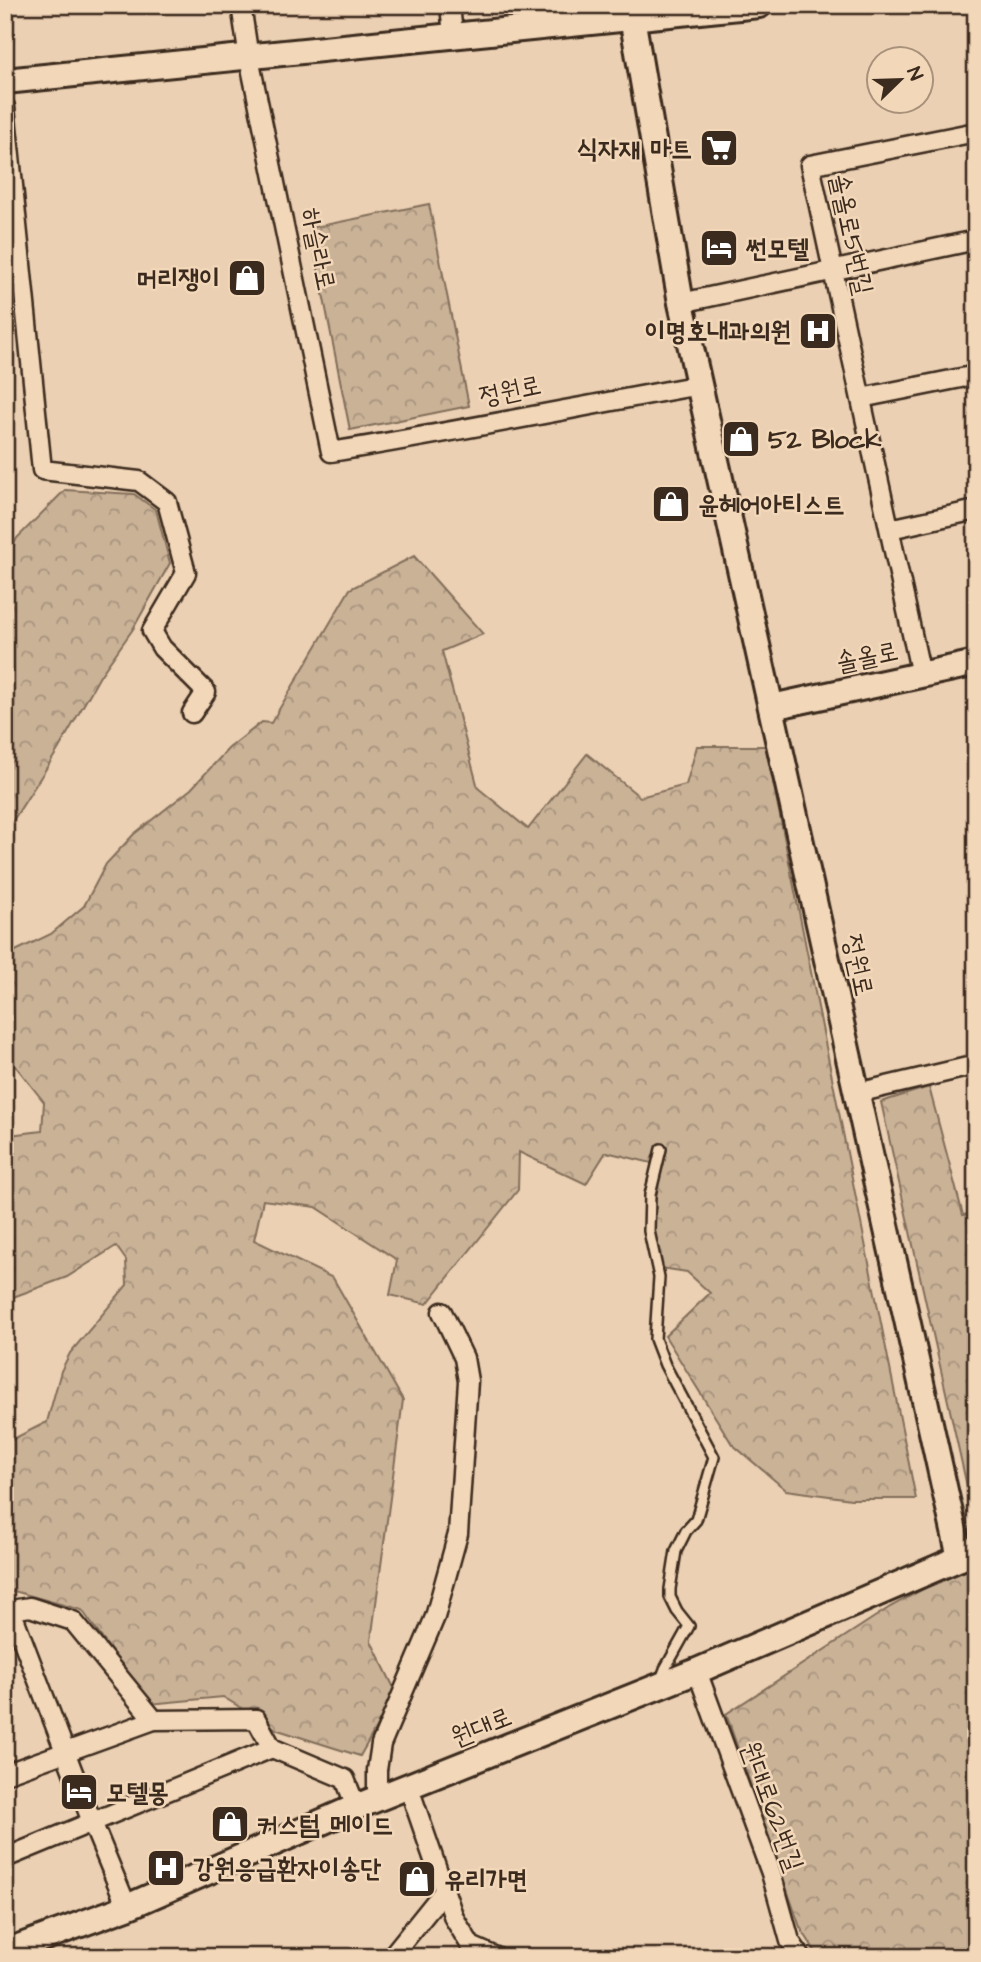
<svg xmlns="http://www.w3.org/2000/svg" width="981" height="1962" font-family="'Architects Daughter','Poor Story',sans-serif">
<style>
.forest{fill:url(#forest-crowns);stroke:#826e5a;stroke-width:2}
.lines{fill:none;stroke-linecap:round;stroke-linejoin:round}
.lane-casing{stroke:#3b2a1e;stroke-width:14}
.street-casing{stroke:#3b2a1e;stroke-width:23}
.secondary-casing{stroke:#3b2a1e;stroke-width:30}
.lane{stroke:#f2d7b9;stroke-width:9}
.street{stroke:#f2d7b9;stroke-width:18}
.secondary{stroke:#f2d7b9;stroke-width:24}
.labels{text-anchor:middle;stroke-width:5;stroke-linejoin:round;paint-order:stroke}
.poi-label{font-size:26px;font-weight:bold;fill:#3b2a1e;stroke:#f2d7b9;text-anchor:start}
.street-label{font-size:26px;fill:#3b2a1e;stroke:#f2d7b9}
</style>
<defs>
<pattern id="forest-crowns" width="20" height="18" patternUnits="userSpaceOnUse" patternTransform="scale(1.75)"><rect width="20" height="18" fill="#cab297"/><path d="M2 6a3 3 0 1 1 6 0M12 15a3 3 0 1 1 6 0" fill="none" stroke="#a5917b"/></pattern>
</defs>
<rect width="100%" height="100%" fill="#ebd0b3"/>
<filter id="ink" filterUnits="userSpaceOnUse"><feTurbulence type="fractalNoise" baseFrequency=".0143" numOctaves="2"/><feDisplacementMap in="SourceGraphic" scale="14" xChannelSelector="R" yChannelSelector="G"/><feConvolveMatrix kernelMatrix="1 2 1 2 8 2 1 2 1" color-interpolation-filters="sRGB"/></filter>
<g filter="url(#ink)">
<!-- forest -->
<g class="forest">
<path d="M429,204l40,202 -119,24 -40,-202z"/>
<path d="M65,490l69,4 22,16 14,53 -37,66 -33,47 -42,74 -53,83v-272l12,-23z"/>
<path d="M414,556l69,78 -41,17 36,137 50,41 59,-75 53,43 46,-12 11,-39h69l150,753h-65l-65,-9 -54,-46 -67,-108 45,-43 -23,-21 -33,-5 2,-103 -50,-12 -20,32 -67,-32 -1,38 -91,114 -37,-9 7,-35 -81,-53 -53,-7 -9,40 79,38 70,122 -32,241 25,51 -36,64 -82,-26 -55,-33 -74,7 -67,-94 -68,-19 -9,7v-155l42,-21 14,-51 9,-18 57,-68 -1,-25 -10,-14 -49,31 -62,23v-167l4,2 33,-4 2,-29 -27,-34 -12,-9v-103l46,-22 33,-28 22,-42 28,-30 57,-45 38,-41 33,-26 9,1 79,-134z"/>
<path d="M929,1087l34,128 13,-2 -1,309 -94,-420z"/>
<path d="M976,1560v397h-157l-19,-30 -74,-213 164,-107z"/>
</g>
<g class="lines">
<!-- lane casing -->
<g class="lane-casing">
<path id="lane" d="M660,1682l5,-13 24,-43 -12,-15 -7,-14v-8l6,-38 10,-20 10,-11 18,-63 -49,-92 -10,-26 4,-62 -10,-46 1,-36 11,-46"/>
</g>
<!-- street casing -->
<g class="street-casing">
<g id="street">
<path d="M241,5l8,53 82,394c124,-20 246,-45 369,-67"/>
<path d="M450,5l3,30"/>
<path d="M5,107l37,363 97,11 28,21 19,71 -34,58 10,17 44,44 -14,21"/>
<path d="M681,303l295,-63"/>
<path d="M861,398l115,-23"/>
<path d="M890,529l86,-19"/>
<path d="M921,675l-111,-510 166,-33"/>
<path d="M857,1093l119,-28"/>
<path d="M697,1671l74,202 19,68 11,16"/>
<path d="M5,1774l149,-54 102,-1 16,29 73,31 11,28"/>
<path d="M409,1788l45,130 17,28 25,11"/>
<path d="M377,1799v-29l4,-26 54,-127 23,-83 10,-153 -4,-23 -22,-46"/>
<path d="M5,1858l267,-110"/>
<path d="M127,1907l-35,-85 -81,-212 19,-3 43,14 81,99"/>
<path d="M391,1957l54,-67"/>
</g>
</g>
<!-- secondary casing -->
<g class="secondary-casing">
<g id="secondary">
<path d="M632,17l49,286 279,1255"/>
<path d="M5,81l754,-76"/>
<path d="M772,707l204,-44"/>
<path d="M5,1952l122,-45 229,-100 341,-136 263,-113 16,-10"/>
</g>
</g>
<!-- lane -->
<use href="#lane" class="lane"/>
<!-- street -->
<use href="#street" class="street"/>
<!-- secondary -->
<use href="#secondary" class="secondary"/>
</g>
</g>
<!-- icons -->
<defs>
<g id="supermarket-square" transform="scale(2.0125)"><rect x="-9" y="-9" width="18" height="18" rx="4" fill="#3b2a1e" stroke="#f2d7b9"/><path d="M-6-5.5h2.5l.6 2H6L4.5 2H-2.5L-4.4-4H-6ZM-1.5 3.2a1.3 1.3 0 1 0 .1 0ZM3 3.2a1.3 1.3 0 1 0 .1 0Z" fill="#fff"/></g>
<g id="hotel-square" transform="scale(2.0125)"><rect x="-9" y="-9" width="18" height="18" rx="4" fill="#3b2a1e" stroke="#f2d7b9"/><path d="M-6-4.5h1.5V1H6V5H4.5V3h-9V5H-6ZM-4 0a1.8 1.8 0 1 1 3.6 0ZM.5 0V-2.5h3Q6-2.5 6 0Z" fill="#fff"/></g>
<g id="shop-square" transform="scale(2.0125)"><rect x="-9" y="-9" width="18" height="18" rx="4" fill="#3b2a1e" stroke="#f2d7b9"/><path d="M-5-2.5h2.3a2.7 3.5 0 0 1 5.4 0H5L5.5 6h-11ZM-1.5-2.5h3a1.5 2.3 0 0 0-3 0Z" fill="#fff"/></g>
<g id="hospital-square" transform="scale(2.0125)"><rect x="-9" y="-9" width="18" height="18" rx="4" fill="#3b2a1e" stroke="#f2d7b9"/><path d="M-5-5h3v3.5h4V-5h3V5h-3V1.5h-4V5h-3Z" fill="#fff"/></g>
</defs>
<g fill-rule="evenodd">
<use href="#supermarket-square" x="719" y="148"/>
<use href="#hotel-square" x="719" y="248"/>
<use href="#shop-square" x="247" y="278"/>
<use href="#hospital-square" x="818" y="331"/>
<use href="#shop-square" x="741" y="439"/>
<use href="#shop-square" x="671" y="504"/>
<use href="#hotel-square" x="79" y="1792"/>
<use href="#shop-square" x="230" y="1824"/>
<use href="#hospital-square" x="166" y="1868"/>
<use href="#shop-square" x="417" y="1879"/>
</g>
<g class="labels">
<!-- poi labels -->
<g class="poi-label">
<text x="692" y="157" text-anchor="end">식자재 마트</text>
<text x="746" y="257">썬모텔</text>
<text x="220" y="287" text-anchor="end">머리쟁이</text>
<text x="791" y="340" text-anchor="end">이명호내과의원</text>
<text x="768" y="448">52 Block</text>
<text x="698" y="513">윤헤어아티스트</text>
<text x="106" y="1801">모텔몽</text>
<text x="257" y="1833">커스텀 메이드</text>
<text x="193" y="1877">강원응급환자이송단</text>
<text x="444" y="1888">유리가면</text>
</g>
<!-- street labels -->
<g class="street-label">
<text transform="translate(852 234) rotate(78)" y="9">솔올로5번길</text>
<text transform="translate(319 249) rotate(78)" y="9">하슬라로</text>
<text transform="translate(510 390) rotate(-12)" y="9">정원로</text>
<text transform="translate(867 656) rotate(-12)" y="9">솔올로</text>
<text transform="translate(859 965) rotate(78)" y="9">정원로</text>
<text transform="translate(481 1726) rotate(-22)" y="9">원대로</text>
<text transform="translate(773 1806) rotate(70)" y="9">원대로62번길</text>
</g>
</g>
<!-- margin -->
<rect width="981" height="1962" fill="none" stroke="#f2d7b9" stroke-width="28"/>
<rect x="14" y="14" width="953" height="1934" fill="none" stroke="#3b2a1e" stroke-width="2.5" filter="url(#ink)"/>
<!-- north arrow -->
<g transform="translate(900 80) rotate(67)"><circle r="33" fill="#f2d7b9" stroke="#a9927b" stroke-width="2"/>
<path d="M0-5L12 26L0 18L-12 26Z" fill="#3b2a1e"/>
<text y="-10" font-size="19" font-weight="bold" text-anchor="middle" fill="#3b2a1e">N</text>
</g>
</svg>
